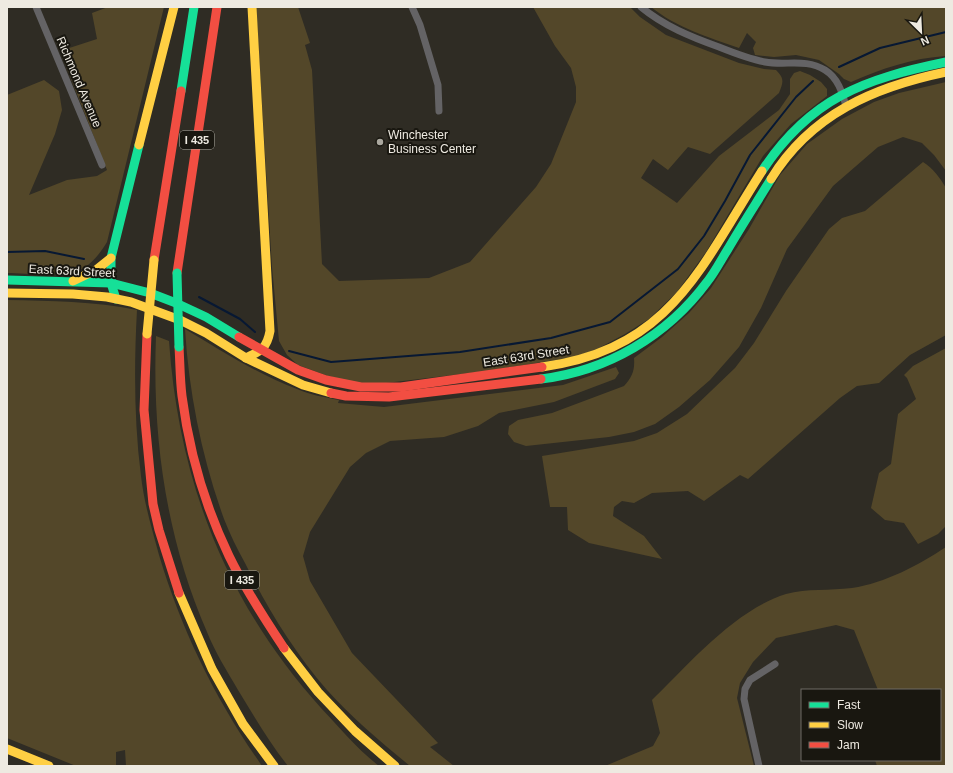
<svg xmlns="http://www.w3.org/2000/svg" width="953" height="773" font-family="Arial,sans-serif">
<style>
.green{fill:#534729}
.lines{fill:none;stroke-linecap:round;stroke-linejoin:round}
.stream{stroke:#071833;stroke-width:2}
.street{stroke:#646365;stroke-width:7}
.fast{stroke:#16e098;stroke-width:9}
.slow{stroke:#ffcf43;stroke-width:9}
.jam{stroke:#f24e42;stroke-width:9}
.fast-bridge{stroke:#16e098;stroke-width:9}
.slow-bridge{stroke:#ffcf43;stroke-width:9}
.poi-dot{fill:#aba89f;stroke:#191710;stroke-width:1.5}
.labels{text-anchor:middle;stroke-width:4;stroke-linejoin:round;paint-order:stroke}
.shield{fill:#191710;stroke:#aeaba2;stroke-width:1}
.shield-label{font-size:11px;font-weight:bold;fill:#eeeae1}
.street-label{font-size:12px;fill:#eeeae1;stroke:#191710}
.poi-label{font-size:12px;fill:#eeeae1;stroke:#191710;text-anchor:start}
</style>
<rect width="100%" height="100%" fill="#2f2c24"/>
<!-- green -->
<g class="green">
<path d="M108,7h56l-57,235c-6,10 -14,21 -25,27 -18,9 -55,4 -75,4v-178l37,-15 15,11 3,19 -7,24 -26,61 38,-15 30,-4 10,-6 -47,-119 37,-12 -5,-26z"/>
<path d="M256,7h42l12,36 -5,2 7,25 10,194 17,17 90,-3 41,-16 66,-75 15,-23 25,-62v-15l-5,-19 -16,-22 -22,-39h97l10,10 26,18 73,28 25,6 12,1c9,9 7,12 3,23l-69,61 -22,-7 -20,23 -15,-11 -12,19 36,25 42,-47 60,-46 11,-16v-15l4,-6 6,-2 10,4 11,7 6,7v7l-36,28 -28,32 -57,96 -29,40 -28,27 -24,15 -28,15 -23,8 -87,14 -101,12h-28l-30,-7 -30,-11 -11,-10 -8,-14 -7,-74z"/>
<path d="M651,7h295v49c-34,2 -65,13 -95,26l-7,-3 -5,-5 -20,-14 -23,-5 -22,2 -19,-2 -2,-7 3,-6 -9,-9 -8,15c-31,-11 -62,-20 -88,-41z"/>
<path d="M946,82v89l-12,-16 -12,-12 -19,-6 -25,10 -45,39 -46,63 -26,59 -22,39 -29,33 -31,27 -24,17 -21,8 -25,5 -83,9 -12,-4 -6,-8 1,-8 9,-6 34,-7 72,-27c8,-9 11,-15 10,-28l28,-21 27,-24 22,-25 38,-59 31,-54 27,-31 35,-25 32,-17 25,-9z"/>
<path d="M923,162c10,6 17,16 23,26v147l-36,20 -31,28 -22,3 -17,12 -92,81 -8,-4 -36,26 -16,-10 -36,2 -18,10 -12,-2 -8,6 -1,9 31,20 18,23 -73,-16 -21,-13 -1,-23h-17l-8,-51 92,-15 23,-8 30,-19 48,-46 19,-25 32,-52 43,-62 13,-11 23,-7z"/>
<path d="M7,300c44,1 87,1 130,10 -3,55 -3,111 4,166 3,27 11,53 18,79 23,77 57,145 103,211h-136l-1,-16 -9,2v14h-40l-69,-28z"/>
<path d="M185,329c35,21 74,46 112,60 13,6 27,8 42,11l-1,3 46,4 179,-22 53,-18 3,6 -4,6 -61,23 -55,11 -21,13 -34,11 -54,4 -24,12 -16,14 -40,65 -7,24 7,25 42,72 86,90 -8,4 24,19h-44c-29,-24 -58,-48 -83,-76 -33,-38 -60,-82 -82,-127 -8,-14 -15,-29 -21,-44 -22,-61 -35,-125 -39,-190z"/>
<path d="M156,336l13,5c10,142 57,261 152,367 19,20 36,41 58,58h-91c-19,-24 -34,-50 -50,-76 -11,-19 -23,-38 -31,-58 -41,-94 -55,-195 -51,-296z"/>
<path d="M946,348v178l-8,8 -20,10 -14,-21 -19,-3 -14,-12 8,-35 12,-9 7,-50 18,-15 -9,-21 -3,-3 9,-9z"/>
<path d="M946,547v219h-69l-2,-6h65v-70h-62l-24,-60 -18,-5 -60,13 -23,24 -13,21 -3,15 17,68h-149l48,-20 7,-13 -8,-33c38,-37 83,-90 134,-106 21,-6 44,-3 66,-6 33,-5 67,-23 94,-41z"/>
</g>
<g class="lines">
<!-- stream -->
<g class="stream">
<path d="M839,67l41,-19 66,-16"/>
<path d="M7,252l38,-1 39,8"/>
<path d="M199,297l41,22 15,13"/>
<path d="M289,351l42,11 129,-10 91,-14 59,-16 68,-53 26,-33 21,-35 25,-46 46,-58 17,-16"/>
</g>
<!-- street -->
<g class="street">
<path d="M36,7l66,158"/>
<path d="M412,7l8,18 18,60 1,26"/>
<path d="M641,7c23,19 50,30 78,40 15,6 30,12 46,15 21,4 40,-4 60,8 13,8 17,22 21,36"/>
<path d="M759,766l-15,-67 1,-10 5,-9 25,-16"/>
</g>
<!-- fast -->
<g class="fast">
<path d="M181,91l13,-84"/>
<path d="M762,171c48,-73 102,-92 184,-109"/>
<path d="M7,280l104,3 39,10 26,10 30,14 33,20"/>
<path d="M116,299l-5,-16v-25l28,-113"/>
<path d="M541,379c66,-8 126,-43 166,-97 8,-10 14,-22 21,-33 14,-24 29,-47 43,-70"/>
</g>
<!-- slow -->
<g class="slow">
<path d="M139,145l35,-138"/>
<path d="M771,179c40,-65 103,-92 175,-107"/>
<path d="M73,281l23,-11 15,-12"/>
<path d="M7,293l66,1 34,3 24,5 49,18 26,13 40,25 57,27 28,8"/>
<path d="M246,358c15,-7 21,-10 24,-27l-18,-324"/>
<path d="M542,367c129,-18 158,-99 220,-196"/>
<path d="M179,593l33,76 31,55 31,42"/>
<path d="M284,648l34,44 37,39 40,35"/>
<path d="M7,749l42,17"/>
</g>
<!-- jam -->
<g class="jam">
<path d="M154,260l27,-169"/>
<path d="M177,273l40,-266"/>
<path d="M147,334l-3,76 9,94 6,26 20,63"/>
<path d="M239,337l59,33 28,10 35,7h40l141,-20"/>
<path d="M179,347c1,16 1,33 3,49 7,55 23,110 47,160 16,33 35,62 55,92"/>
<path d="M331,393l15,3 43,1 152,-18"/>
</g>
<!-- fast-bridge -->
<path class="fast-bridge" d="M177,273l2,74"/>
<!-- slow-bridge -->
<path class="slow-bridge" d="M147,334l7,-74"/>
</g>
<!-- markers -->
<circle class="poi-dot" cx="380" cy="142" r="4"/>
<g class="labels">
<!-- shield labels -->
<g class="shield">
<rect x="180" y="131" width="34" height="18" rx="3"/>
<rect x="225" y="571" width="34" height="18" rx="3"/>
</g>
<g class="shield-label">
<text x="197" y="144">I 435</text>
<text x="242" y="584">I 435</text>
</g>
<!-- street labels -->
<g class="street-label">
<text transform="translate(79 82) rotate(67)" y="4">Richmond Avenue</text>
<text transform="translate(72 271) rotate(3)" y="4">East 63rd Street</text>
<text transform="translate(526 356) rotate(-9)" y="4">East 63rd Street</text>
</g>
<!-- poi labels -->
<g class="poi-label">
<text x="388" y="139">Winchester<tspan x="388" dy="14">Business Center</tspan></text>
</g>
</g>
<!-- border -->
<rect width="953" height="773" fill="none" stroke="#eeeae1" stroke-width="16"/>
<!-- legend -->
<rect x="801" y="689" width="140" height="72" fill="#191710" stroke="#6e6b64"/>
<rect x="809" y="702" width="20" height="6" fill="#16e098" stroke="#6e6b64"/>
<text x="837" y="709" font-size="12" fill="#eeeae1">Fast</text>
<rect x="809" y="722" width="20" height="6" fill="#ffcf43" stroke="#6e6b64"/>
<text x="837" y="729" font-size="12" fill="#eeeae1">Slow</text>
<rect x="809" y="742" width="20" height="6" fill="#f24e42" stroke="#6e6b64"/>
<text x="837" y="749" font-size="12" fill="#eeeae1">Jam</text>
<!-- north arrow -->
<g transform="translate(921 32) rotate(156)" stroke="#191710" stroke-width="3" paint-order="stroke">
<path d="M0-3L7 15L0 10L-7 15Z" fill="#eeeae1"/>
<text y="-6" font-size="11" font-weight="bold" text-anchor="middle" fill="#eeeae1">N</text>
</g>
</svg>
